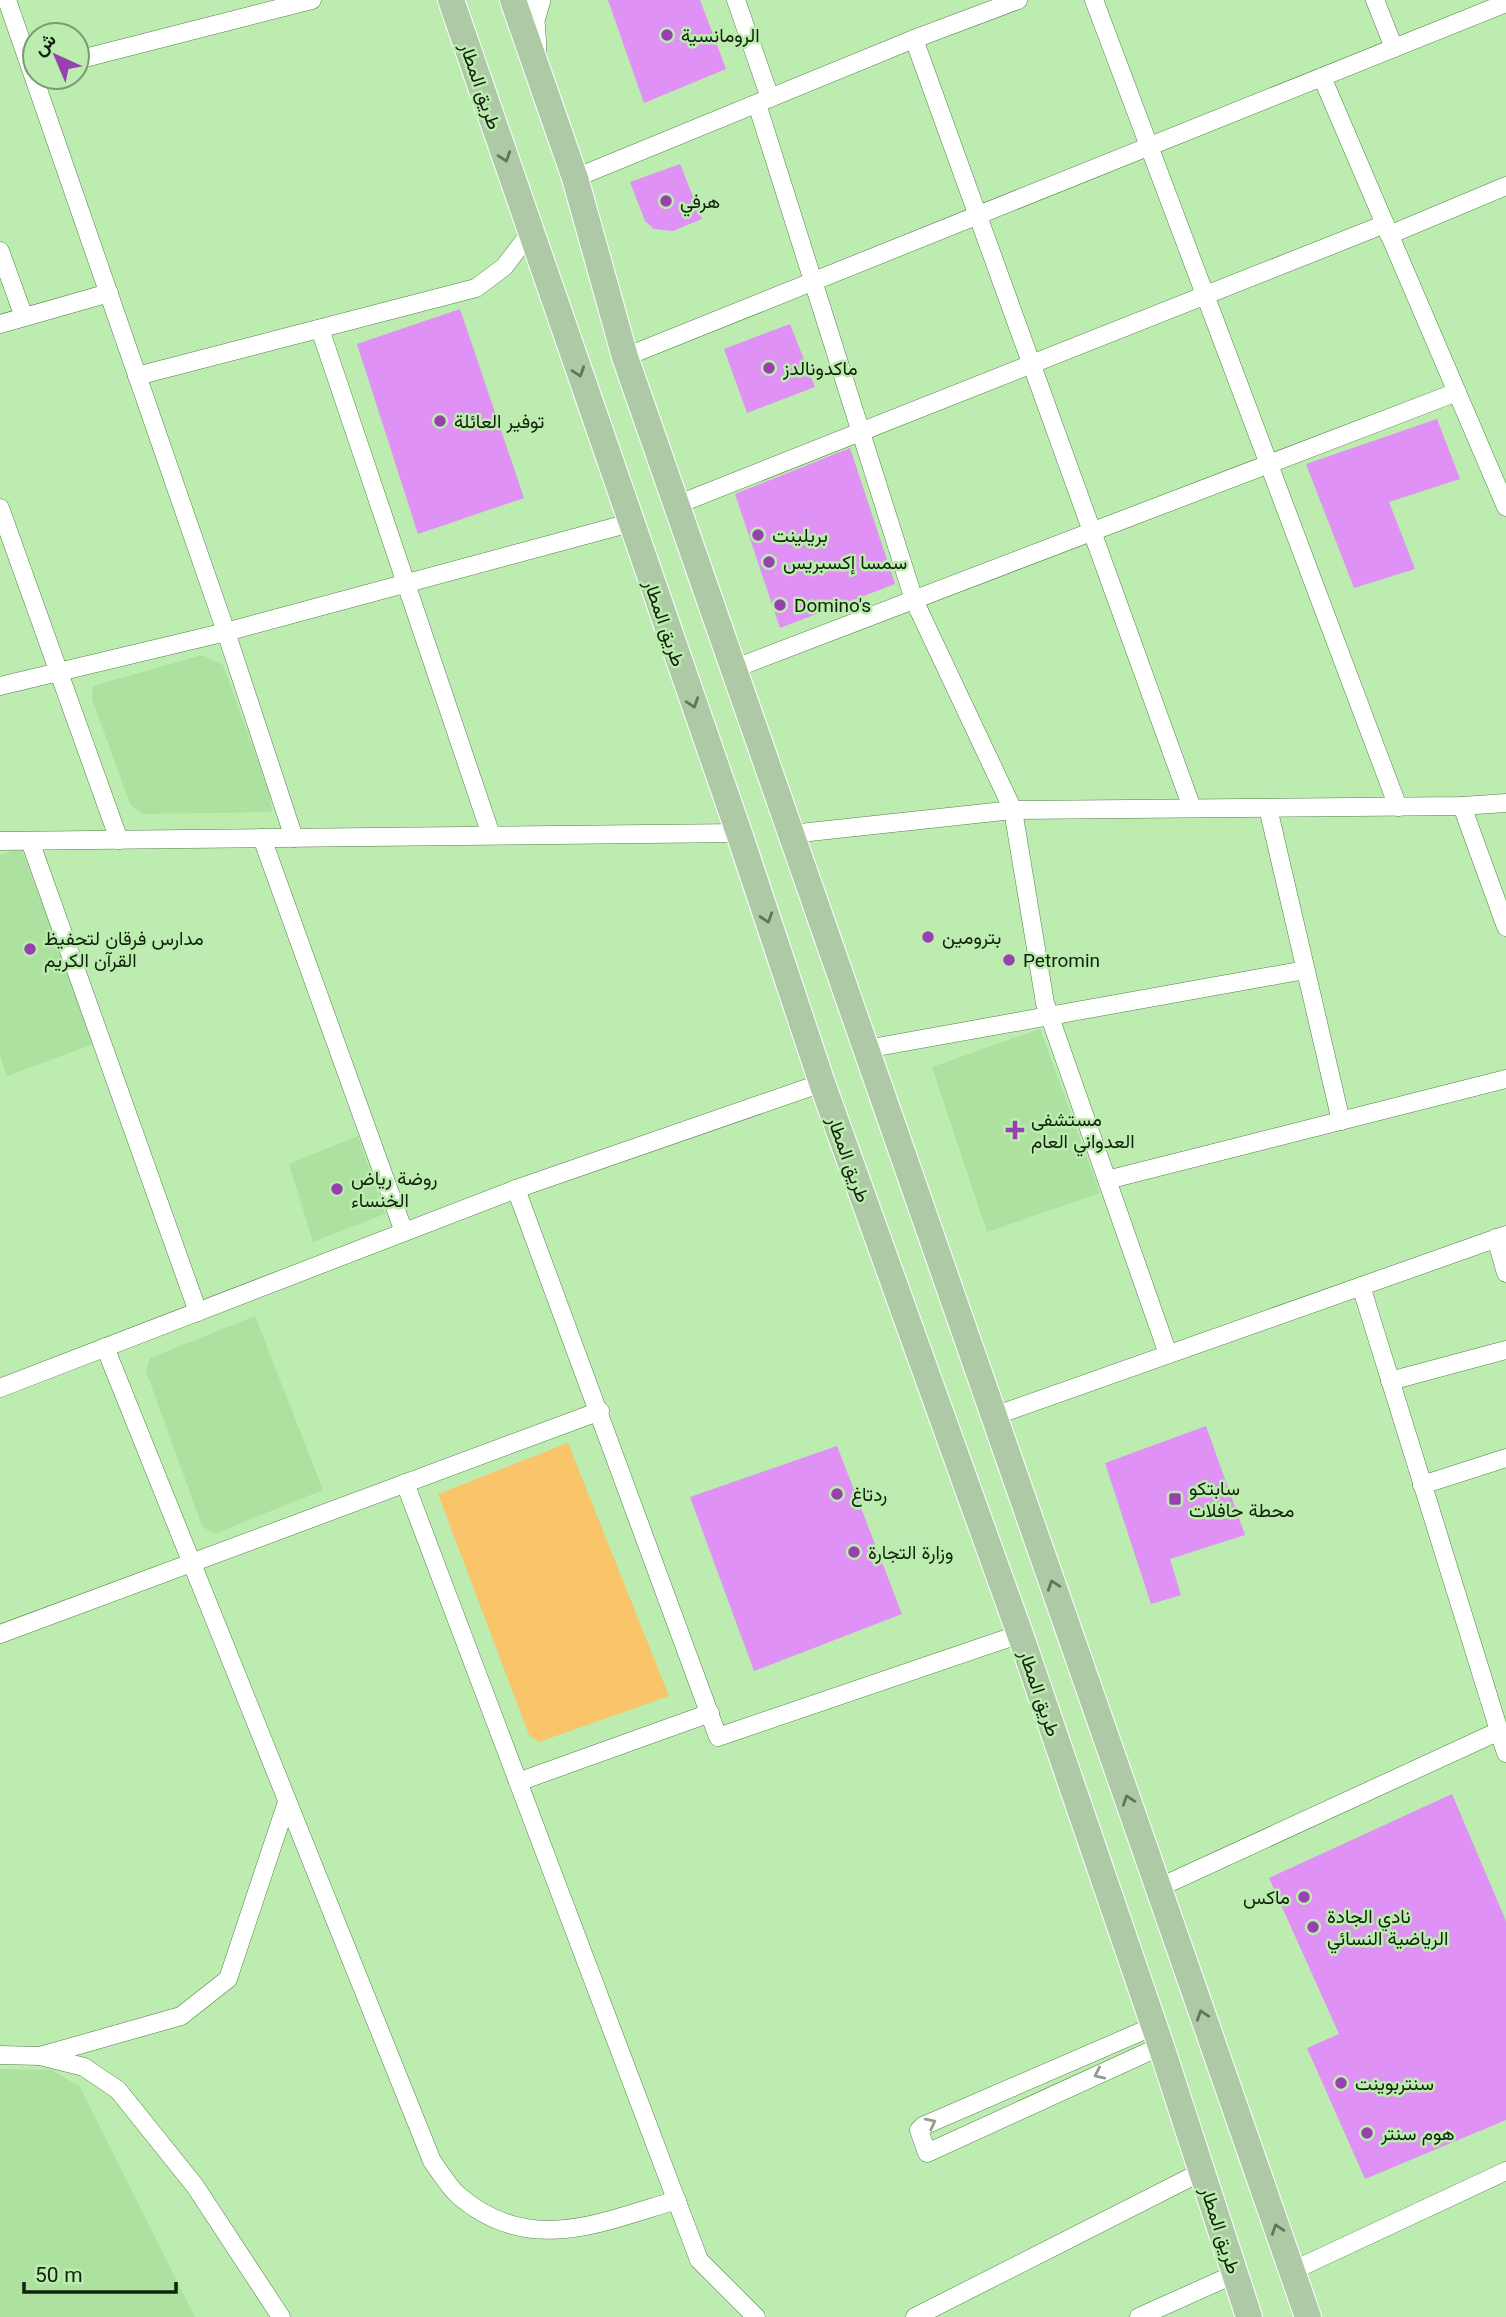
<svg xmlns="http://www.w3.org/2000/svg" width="1506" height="2317" font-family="Georgia,Vazirmatn,serif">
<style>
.built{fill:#ade19f}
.green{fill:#fac56a}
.building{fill:#e091f6}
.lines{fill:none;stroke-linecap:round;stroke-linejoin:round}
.street-casing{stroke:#548048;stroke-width:19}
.secondary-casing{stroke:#548048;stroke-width:24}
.primary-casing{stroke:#fff;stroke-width:28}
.street{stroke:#fff;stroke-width:18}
.secondary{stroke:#fff;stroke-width:23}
.primary{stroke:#aec9a6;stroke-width:26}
.oneway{stroke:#607659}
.oneway2{stroke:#949c92}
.poi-dot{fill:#9841ae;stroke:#bcecaf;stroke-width:2.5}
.labels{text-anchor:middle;stroke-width:5;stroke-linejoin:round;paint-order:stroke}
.poi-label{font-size:19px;fill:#11230c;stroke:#bcecaf;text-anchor:start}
.street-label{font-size:19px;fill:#11230c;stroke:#bcecaf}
</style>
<rect width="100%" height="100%" fill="#bcecaf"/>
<!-- built -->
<g class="built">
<path d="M202,655l21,10 46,127 3,20 -130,2 -12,-10 -38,-105 1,-13z"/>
<path d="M21,848l75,195 -89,33 -7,-21v-200z"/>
<path d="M1040,1029l60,164 -113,39 -55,-165z"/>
<path d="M358,1136l27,78 -72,28 -24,-78z"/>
<path d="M255,1316l68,174 -109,44 -12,-8 -56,-155 4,-13z"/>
<path d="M0,2069l52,1 28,17 115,230h-195z"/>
</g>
<!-- green -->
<path class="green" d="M568,1443l101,253 -130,46 -10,-7 -91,-241z"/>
<!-- building -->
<g class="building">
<path d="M608,0h92l26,69 -82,34z"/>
<path d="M680,164l22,55 -29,12 -19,-2 -9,-8 -15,-39z"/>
<path d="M460,309l64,189 -106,36 -61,-190z"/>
<path d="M790,324l25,63 -68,26 -23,-64z"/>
<path d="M1437,419l23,60 -71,23 26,67 -61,19 -48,-124z"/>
<path d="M850,448l45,136 -115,44 -45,-134z"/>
<path d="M1206,1426l39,109 -75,24 11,36 -30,9 -46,-141z"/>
<path d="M837,1446l65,168 -148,57 -64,-174z"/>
<path d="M1452,1794l54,127v199l-141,59 -58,-131 32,-14 -70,-156z"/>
</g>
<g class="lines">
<!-- street casing -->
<g class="street-casing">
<g id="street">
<path d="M7,0l219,632 68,206"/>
<path d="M736,0l34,98"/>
<path d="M1094,0l304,807"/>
<path d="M1375,0l19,48"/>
<path d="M914,39l278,769"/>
<path d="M77,60l235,-60"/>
<path d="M1322,77l184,430"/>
<path d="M757,104l157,496 99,210 32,193 123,351"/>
<path d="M575,178l339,-139 104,-39"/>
<path d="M1389,235l117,-49"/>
<path d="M0,251l24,66"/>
<path d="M0,324l109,-31"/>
<path d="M320,329l171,506"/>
<path d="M625,357l881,-354"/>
<path d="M137,376l339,-88 28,-21 27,-35"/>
<path d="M676,505l709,-281"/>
<path d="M0,508l119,332"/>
<path d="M733,669l724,-277"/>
<path d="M0,686l226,-54 404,-109"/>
<path d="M1462,806l44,121"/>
<path d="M1268,808l73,313"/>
<path d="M791,834l222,-24 449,-4 44,-3"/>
<path d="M262,838l142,394"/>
<path d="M0,841l739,-8"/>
<path d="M30,841l168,471"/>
<path d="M866,1049l439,-79"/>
<path d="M1107,1180l399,-101"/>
<path d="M516,1189l202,548 302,-103"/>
<path d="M1496,1238l10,35"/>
<path d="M1361,1286l145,467"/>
<path d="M105,1347l327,814c8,11 16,25 26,34 70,61 141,28 219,5"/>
<path d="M1390,1381l116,-31"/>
<path d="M0,1388l516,-199 306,-106"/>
<path d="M994,1416l512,-181"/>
<path d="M405,1483l294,777 57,57"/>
<path d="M1422,1485l84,-27"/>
<path d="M0,1634l600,-223"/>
<path d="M518,1782l192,-69"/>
<path d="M1158,1888l339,-156"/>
<path d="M1154,2026l-231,100 -4,4 8,23 234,-107"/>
<path d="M0,2055l40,1 44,11 34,23 77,96 86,131"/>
<path d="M40,2056l141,-40 47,-37 59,-177"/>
<path d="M1292,2271l214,-100"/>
<path d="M915,2317l288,-146"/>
<path d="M1139,2317l96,-43"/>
</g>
</g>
<!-- secondary casing -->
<g class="secondary-casing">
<path id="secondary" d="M535,48l-2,-28 6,-20"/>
</g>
<!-- primary casing -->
<g class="primary-casing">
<g id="primary">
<path d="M451,0l288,833 83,250 198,551 141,412 88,271"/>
<path d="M513,0l62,178 50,179 683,1960"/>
</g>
</g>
<!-- street -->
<use href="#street" class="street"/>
<!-- secondary -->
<use href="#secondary" class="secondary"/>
<!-- primary -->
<use href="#primary" class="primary"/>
</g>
<!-- one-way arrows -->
<defs><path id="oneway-chevron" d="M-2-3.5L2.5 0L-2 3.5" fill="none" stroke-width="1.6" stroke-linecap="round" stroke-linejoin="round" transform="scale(1.75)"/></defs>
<g class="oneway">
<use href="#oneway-chevron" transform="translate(505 157) rotate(71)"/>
<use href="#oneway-chevron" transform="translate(579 372) rotate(71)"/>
<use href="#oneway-chevron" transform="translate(693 703) rotate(71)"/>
<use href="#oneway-chevron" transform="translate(767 918) rotate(72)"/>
<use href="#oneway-chevron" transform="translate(1053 1585) rotate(-109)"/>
<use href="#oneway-chevron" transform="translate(1128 1800) rotate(-109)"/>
<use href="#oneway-chevron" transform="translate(1202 2015) rotate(-109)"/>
<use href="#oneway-chevron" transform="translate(1277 2229) rotate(-109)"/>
</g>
<g class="oneway2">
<use href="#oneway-chevron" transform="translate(1099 2074) rotate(155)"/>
<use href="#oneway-chevron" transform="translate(931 2123) rotate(-27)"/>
</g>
<!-- markers -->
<g class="poi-dot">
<circle cx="667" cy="35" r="7"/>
<circle cx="666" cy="201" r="7"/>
<circle cx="769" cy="368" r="7"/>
<circle cx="440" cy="421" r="7"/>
<circle cx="758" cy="535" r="7"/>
<circle cx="769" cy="562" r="7"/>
<circle cx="780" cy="605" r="7"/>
<circle cx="928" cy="937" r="7"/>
<circle cx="30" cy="949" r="7"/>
<circle cx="1009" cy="960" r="7"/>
<path d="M1011.5 1119.5h7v7h7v7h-7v7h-7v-7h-7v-7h7z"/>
<circle cx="337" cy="1189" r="7"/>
<circle cx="837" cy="1494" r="7"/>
<rect x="1168" y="1492" width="14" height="14" rx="3.5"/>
<circle cx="854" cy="1552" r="7"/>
<circle cx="1304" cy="1897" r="7"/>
<circle cx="1313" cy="1927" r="7"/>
<circle cx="1341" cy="2083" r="7"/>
<circle cx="1367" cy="2133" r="7"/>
</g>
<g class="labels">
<!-- poi labels -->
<g class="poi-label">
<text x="681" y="42">الرومانسية</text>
<text x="680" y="208">هرفي</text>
<text x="783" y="375">ماكدونالدز</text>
<text x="454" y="428">توفير العائلة</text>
<text x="772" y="542">بريلينت</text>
<text x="783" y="569">سمسا إكسبريس</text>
<text x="794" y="612">Domino's</text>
<text x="942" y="944">بترومين</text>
<text x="44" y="945">مدارس فرقان لتحفيظ<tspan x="44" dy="22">القرآن الكريم</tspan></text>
<text x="1023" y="967">Petromin</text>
<text x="1031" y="1126">مستشفى<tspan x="1031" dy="22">العدواني العام</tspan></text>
<text x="351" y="1185">روضة رياض<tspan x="351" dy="22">الخنساء</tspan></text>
<text x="1189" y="1495">سابتكو<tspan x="1189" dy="22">محطة حافلات</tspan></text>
<text x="851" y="1501">ردتاغ</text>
<text x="868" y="1559">وزارة التجارة</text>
<text x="1290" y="1904" text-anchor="end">ماكس</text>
<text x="1327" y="1923">نادي الجادة<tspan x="1327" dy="22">الرياضية النسائي</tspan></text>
<text x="1355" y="2090">سنتربوينت</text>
<text x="1381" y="2140">هوم سنتر</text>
</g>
<!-- street labels -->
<g class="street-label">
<text transform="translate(481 86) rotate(71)" y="7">طريق المطار</text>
<text transform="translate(665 623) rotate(71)" y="7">طريق المطار</text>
<text transform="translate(849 1159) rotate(70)" y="7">طريق المطار</text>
<text transform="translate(1040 1693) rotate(71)" y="7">طريق المطار</text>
<text transform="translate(1221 2230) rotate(72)" y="7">طريق المطار</text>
</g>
</g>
<!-- north arrow -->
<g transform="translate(56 56) rotate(316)"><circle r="33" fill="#bcecaf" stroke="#789c6e" stroke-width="2"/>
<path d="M0-5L12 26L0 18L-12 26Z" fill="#9841ae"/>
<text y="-10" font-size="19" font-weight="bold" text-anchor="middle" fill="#11230c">ش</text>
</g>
<!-- scale -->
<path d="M24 2282v10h152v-10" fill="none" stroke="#11230c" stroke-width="3.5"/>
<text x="35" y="2282" font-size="21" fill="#11230c" stroke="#bcecaf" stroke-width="5" paint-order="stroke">50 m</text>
</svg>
